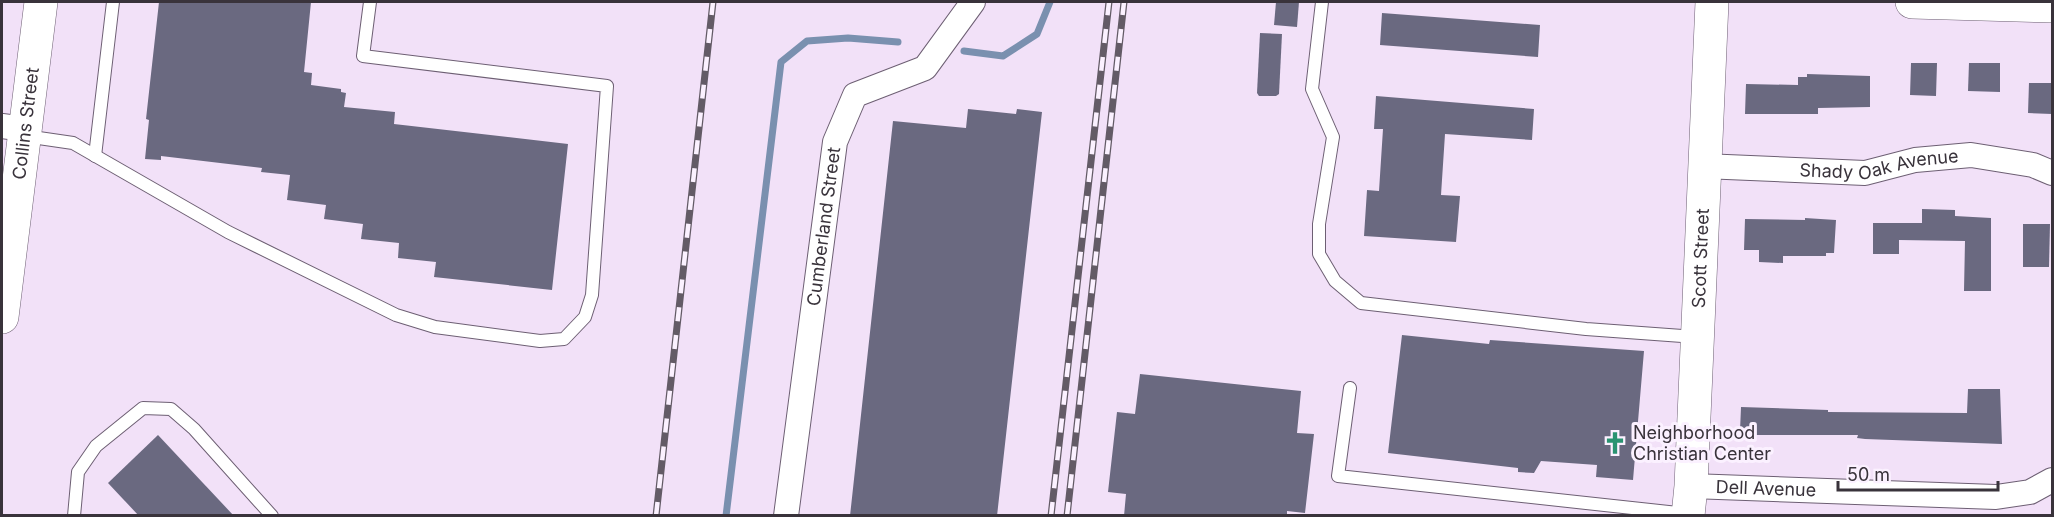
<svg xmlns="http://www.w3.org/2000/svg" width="2054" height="517" font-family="Inter,sans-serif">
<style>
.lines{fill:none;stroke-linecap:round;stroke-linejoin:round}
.stream{stroke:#7a90af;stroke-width:7}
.building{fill:#6a6980}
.lane-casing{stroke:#6d5f73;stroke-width:14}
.street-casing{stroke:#6d5f73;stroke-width:26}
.secondary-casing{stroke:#6d5f73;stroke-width:34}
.lane{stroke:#fff;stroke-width:12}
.street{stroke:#fff;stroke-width:24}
.secondary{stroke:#fff;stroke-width:33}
.rail-casing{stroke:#635b66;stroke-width:7}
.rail{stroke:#fbf1ff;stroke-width:4.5;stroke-dasharray:14;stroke-linecap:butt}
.labels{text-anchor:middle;stroke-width:6;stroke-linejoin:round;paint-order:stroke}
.street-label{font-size:18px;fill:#39333b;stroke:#fbf1ff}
.poi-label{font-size:18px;fill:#39333b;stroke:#fbf1ff;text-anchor:start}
</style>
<rect width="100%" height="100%" fill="#f2e1f8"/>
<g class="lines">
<!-- stream -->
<g class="stream">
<path d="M964,51l39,5 34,-22 13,-32"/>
<path d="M726,516l55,-454 26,-21 41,-3 50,4"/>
</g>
</g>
<!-- building -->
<g class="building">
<path d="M159,2h152l-7,70 8,1 -1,12 30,4v3l5,1 -2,14 51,5 -1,12 174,20 -16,146 -118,-13 2,-15 -38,-4 1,-15 -38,-4 2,-15 -39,-5 2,-14 -39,-5 3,-25 -29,-3 1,-4 -101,-12v4l-16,-1 4,-39 -3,-1z"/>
<path d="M1276,2h23l-2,25 -23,-2z"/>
<path d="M1382,13l158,12 -2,32 -158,-12z"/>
<path d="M1260,33l22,1 -3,60 -3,2h-17l-2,-3z"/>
<path d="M1911,63h26l-1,33 -26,-1z"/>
<path d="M1969,63h31v29l-32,-1z"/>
<path d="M1807,74l63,2v31l-52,1v6h-73l1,-30 52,1v-8h9z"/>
<path d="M2029,83h23v31l-24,-1z"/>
<path d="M1376,96l158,13 -2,31 -87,-6 -4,61 19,1 -4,46 -92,-6 3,-46 12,1 4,-62h-9z"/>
<path d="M968,109l48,5 1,-5 25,3 -45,404h-147l43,-395 73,7z"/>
<path d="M1922,209l33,1v6l36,2v73h-27l1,-50 -66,-1v14h-26v-31h49z"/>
<path d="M1805,218l31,2 -2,33h-8v3h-43v7l-24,-1v-12h-15l1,-31 60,1z"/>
<path d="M2023,224h27l-1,43h-26z"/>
<path d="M1402,335l87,9 1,-4 154,11 -11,129 -37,-3 1,-12 -56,-4 -7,12 -16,-1v-4l-130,-15z"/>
<path d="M1140,374l161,17 -4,42 17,1 -9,79 -18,-2v5h-163l2,-22 -18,-2 9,-80 18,2z"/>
<path d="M1968,389h32l2,55 -137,-5 -8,-1 1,-3h-107v-3l-11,-1 1,-24 87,3v2l139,1z"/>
<path d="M158,435l76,81h-95l-31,-33z"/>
</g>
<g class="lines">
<!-- lane casing -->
<g class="lane-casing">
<g id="lane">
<path d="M1322,2l-10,87 21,48 -14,87v30l16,27 26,22 225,26 110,8"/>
<path d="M25,136l48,7 155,89 168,83 39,12 105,14 24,-2 21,-22 7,-22 15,-209 -244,-30 7,-54"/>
<path d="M95,156l18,-154"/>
<path d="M1350,388l-12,88 349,38"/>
<path d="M74,516l4,-44 18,-26 47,-38 28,1 23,20 78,87"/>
</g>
</g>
<!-- street casing -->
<g class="street-casing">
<g id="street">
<path d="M2,126l23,3"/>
<path id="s1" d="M1703,166l162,7 50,-13 56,-5 62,10 19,8"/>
<path id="s2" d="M1691,486l305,11 34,-5 22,-12"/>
<path id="s3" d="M786,516l49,-374 20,-47 70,-27 48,-66"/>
</g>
</g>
<!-- secondary casing -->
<g class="secondary-casing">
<g id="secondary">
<path d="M1912,2l140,4"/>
<path id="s4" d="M2,317l39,-315"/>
<path id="s5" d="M1688,516l3,-30 21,-484"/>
</g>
</g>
<!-- lane -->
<use href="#lane" class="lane"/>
<!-- street -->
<use href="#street" class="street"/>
<!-- secondary -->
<use href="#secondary" class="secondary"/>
<!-- rail casing -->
<g class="rail-casing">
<g id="rail">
<path d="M656,516l57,-514"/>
<path d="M1051,516l58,-514"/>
<path d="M1067,516l57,-514"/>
</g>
</g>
<!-- rail -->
<use href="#rail" class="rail"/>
</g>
<!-- icons -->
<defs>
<g id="church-bare" transform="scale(1.8)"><path d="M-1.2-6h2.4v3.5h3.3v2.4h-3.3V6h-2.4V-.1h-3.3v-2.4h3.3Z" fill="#2a9371" stroke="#fbf1ff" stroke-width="2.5" paint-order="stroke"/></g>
</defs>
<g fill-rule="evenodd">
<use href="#church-bare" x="1615" y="443"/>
</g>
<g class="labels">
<!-- street labels -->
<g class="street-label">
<text dy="6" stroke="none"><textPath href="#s4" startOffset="195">Collins Street</textPath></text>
<text dy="6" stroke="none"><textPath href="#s1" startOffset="177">Shady Oak Avenue</textPath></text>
<text dy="6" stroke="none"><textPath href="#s3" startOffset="292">Cumberland Street</textPath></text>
<text dy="6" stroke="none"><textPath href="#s5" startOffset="258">Scott Street</textPath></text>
<text dy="6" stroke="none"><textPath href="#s2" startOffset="75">Dell Avenue</textPath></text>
</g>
<!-- poi labels -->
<g class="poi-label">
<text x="1633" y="439">Neighborhood<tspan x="1633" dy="21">Christian Center</tspan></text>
</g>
</g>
<!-- border -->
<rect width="2054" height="517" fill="none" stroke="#39333b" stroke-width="6"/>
<!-- scale -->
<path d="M1838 481v9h160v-9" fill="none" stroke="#39333b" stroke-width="3"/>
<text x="1847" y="481" font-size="18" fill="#39333b" stroke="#fbf1ff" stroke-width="4.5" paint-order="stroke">50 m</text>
</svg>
